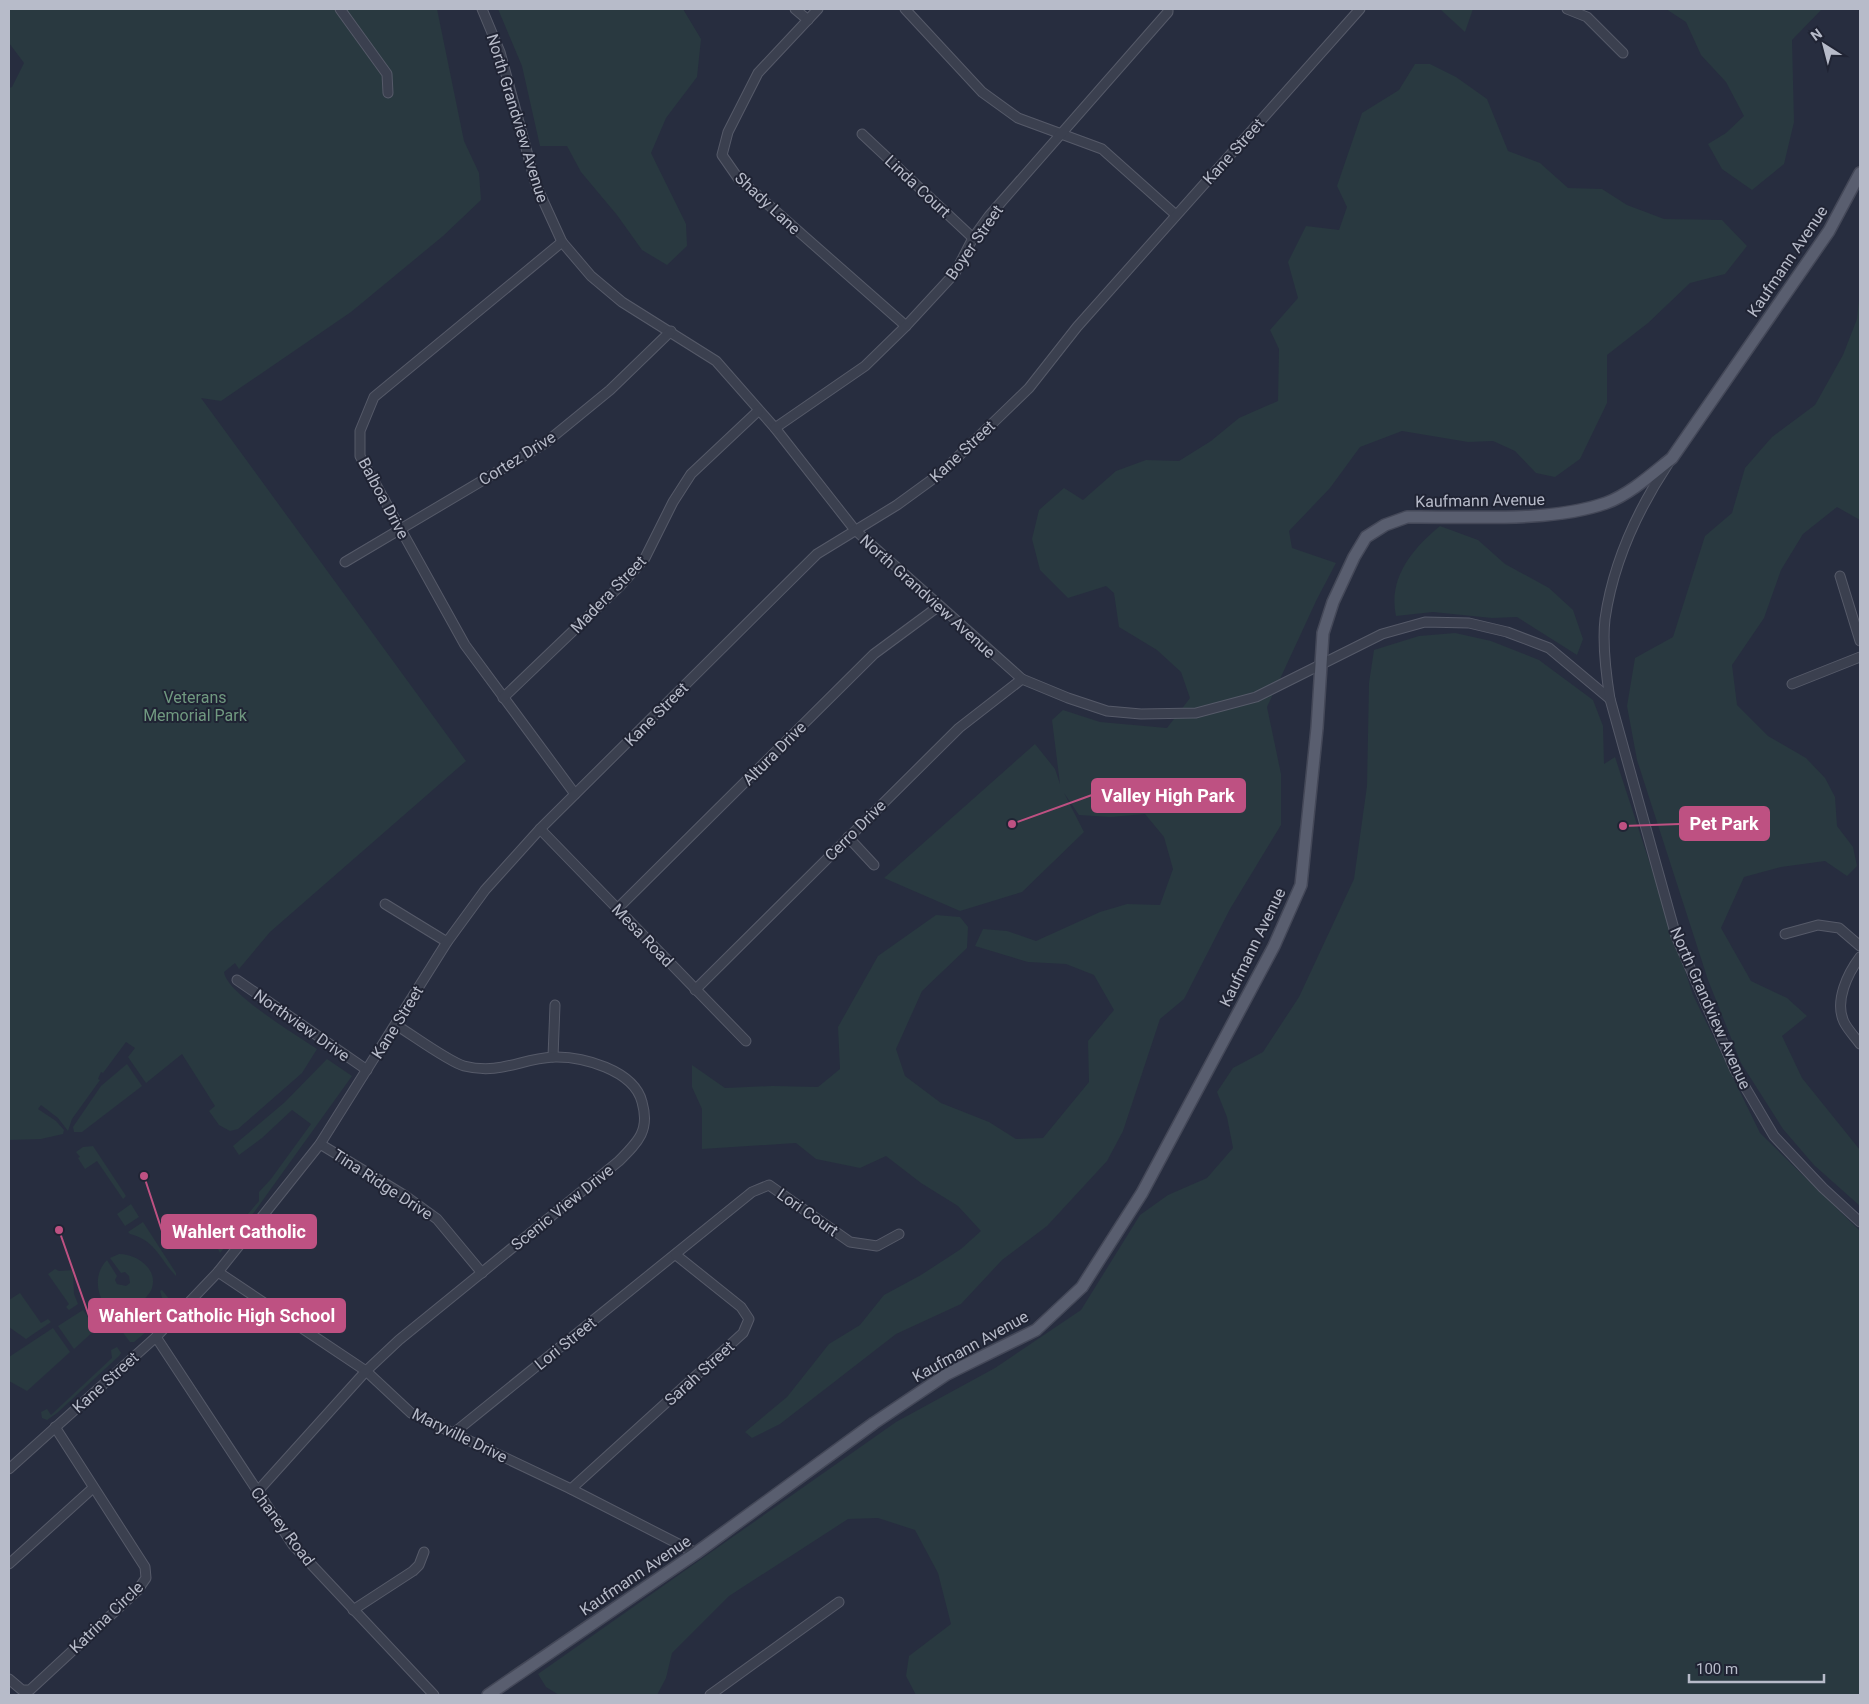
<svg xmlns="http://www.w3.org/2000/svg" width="1869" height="1704" font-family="Roboto,sans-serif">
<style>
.green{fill:#293940}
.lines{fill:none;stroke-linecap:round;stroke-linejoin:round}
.minor-casing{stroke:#565a69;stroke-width:11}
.major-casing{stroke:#444858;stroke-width:14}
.minor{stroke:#3b404f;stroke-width:9}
.major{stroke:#595e6f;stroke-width:11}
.labels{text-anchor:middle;stroke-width:4;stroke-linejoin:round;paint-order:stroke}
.street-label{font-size:16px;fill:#b7bbc9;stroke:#202434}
.park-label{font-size:16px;fill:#709980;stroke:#202434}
.leader{fill:none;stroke:#be5182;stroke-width:2}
.callout-dot{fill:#be5182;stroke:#202434;stroke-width:2}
.callout{fill:#be5182;stroke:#be5182;stroke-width:2}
.callout-label{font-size:18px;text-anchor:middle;font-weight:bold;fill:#fff}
</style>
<rect width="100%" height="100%" fill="#272d3f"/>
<!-- green -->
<g class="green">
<path d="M9,9h428l27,132 15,32 2,27 -38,36 -92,76 -130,89 -20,-3 265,363 -196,171 -31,37 -4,-6 -11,9c2,21 74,64 93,77l-15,24 -64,56 -8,2 -11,-6 -10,-14 6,-5 -33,-52 -36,29 -18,-26 7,-9 -9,-6 -23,31 -2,-1 -3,7 2,1 -28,39 -4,12 -10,-13 -17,-13 -3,4 18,12 8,9 -1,4 -22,5 -32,1v-1052l3,-1 12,-24 -15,-20z"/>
<path d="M498,9h185l18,30 -4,38 -31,41 -15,35 35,71 1,22 -20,19 -25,-15 -25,-35 -36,-43 -14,-26h-27l-18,-80z"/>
<path d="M1440,9h33l-8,23z"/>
<path d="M1666,9h156l-30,31 2,82 -10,42 -32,26 -30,-21 -14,-25 18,-11 18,-17 -18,-34 -25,-27 -15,-33z"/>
<path d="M1415,64h15l26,13 31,22 21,52 32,12 28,25 34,1 25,16 37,14 58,1 25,26 -22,28 -35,9 -42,40 -41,32v48l-27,56 -25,18 -19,-4 -21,-22 -22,-10 -25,1 -66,-11 -42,16 -30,41 -41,43 3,17 44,15 -19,36 -50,108 14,67v51l-51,84 -46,90 -24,20 -37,112 -16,30 -60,65 -45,34 -41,44 -65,30 -116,90 -28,14 -7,-6 42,-35 42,-53 31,-19 24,-30 37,-20 40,-26 20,-18 -23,-25 -37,-23 -35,-27 -26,12 -44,-9 -20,-16 -94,6v-40l-10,-22v-22l33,23 47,-2 46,1 22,-18 -2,-42 40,-71 58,-41 24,2 8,10 -1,21 -45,43 -26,58 9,27 36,27 48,19 27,17 27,-1 46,-56 -1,-41 26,-31 -20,-35 -28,-11 -38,-2 -53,-16 8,-17 24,2 29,10 64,-29 27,-8 33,1 13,-36 -9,-32 -19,-23 -34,3 -32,-2 -15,-22 20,39 -62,60 -62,19 -76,-33 151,-134 20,25 5,15 -8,-64 11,-10 37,12 67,6 23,-30 -9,-26 -24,-22 -38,-23 -5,-34 -8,-7 -38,12 -28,-28 -8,-31 7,-29 25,-22 19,12 33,-29 30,-11 33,1 32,-20 28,-23 39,-17 1,-52 -9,-19 28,-32 -10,-36 18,-36 33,4 8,-23 -10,-21 25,-73 37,-23z"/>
<path d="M1860,291v229l-23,-13 -34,27 -22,36 -17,48 -32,47 5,40 31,31 38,22 19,20 10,19 2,29 16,21 4,19 -10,10 -22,-15 -44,6 -37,10 -23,51 30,53 36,17 20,18 -25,20 20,42 58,72v56l-46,-41 -31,-36 -42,-66 -33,-83 -71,-220 -10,-54 8,-48 38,-21 32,-101 27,-23 13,-45 27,-31 43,-32 28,-50 14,-36z"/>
<path d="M1440,526l38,14 27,24 44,24 24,22 10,29 -6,16 -60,-38 -25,1 -59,-6 -37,4c-8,-38 16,-67 44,-90z"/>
<path d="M1455,633l36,8 48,19 54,40 10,26 1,38 11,-7 78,238 67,138 100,98v464h-944l-10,-19 3,-20 42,-32 -13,-51 -23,-43 -37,-12 -30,1 -119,77 -57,57 -6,25 -9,17h-98l-13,-8 -8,-13 358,-252 99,-54 86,-58 59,-95 28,-20 39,-17 26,-30 -6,-31 -10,-25 16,-24 30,-16 36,-55 55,-118 13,-93 2,-103 5,-33 45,-14z"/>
<path d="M327,1059l25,17 -97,135 -35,42 -2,-4 41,-48v-9l12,-13 40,-55 -19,-14 -30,28 -23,17 -6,-9 52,-44z"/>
<path d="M127,1064l15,22 -60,46h-8l-1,-5 28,-41z"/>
<path d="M93,1146l33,50 -3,3 -26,-38 -12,8 -7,-11 2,-1 -4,-5 7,-5z"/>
<path d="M131,1204l8,13 -14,9 -8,-12z"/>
<path d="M143,1222l33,51v3c-17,-18 -20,-35 -46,-42l-2,-2z"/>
<path d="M119,1254c17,0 39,14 33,34 -3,10 -20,21 -28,28l-5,1c-21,-10 -29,-40 -12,-57l10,16 -2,4 2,4 9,2 4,-3 -1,-7 -4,-4 -4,1 -11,-15z"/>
<path d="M55,1269l4,2 14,-1 1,24 4,10 -9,6 -3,-3 3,-3 -21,-30z"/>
<path d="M162,1290l11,14 -21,23 -18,15h-4l-9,-12 4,-1 2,4 36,-32 -3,-10z"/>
<path d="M20,1293l21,30 7,-4 3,3 -25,17 -17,-12v-27z"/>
<path d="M83,1310l13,19 -22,20 -16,-23z"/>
<path d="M53,1328l17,24 -43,39 -18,-10v-24z"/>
<path d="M117,1347l4,6 -2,3 -62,57 -10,7 -5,-2 -1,-6 6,-3 4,6 61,-57 -1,-8z"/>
</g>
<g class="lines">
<!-- minor casing -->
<g class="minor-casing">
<g id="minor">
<path d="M340,9l47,65 1,19"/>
<path d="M482,9l18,43 36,133 26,57 29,34 31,26 94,59 59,67 80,102 167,149 46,19 39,13 34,3 55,-1 60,-16 126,-63 43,-12 44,1 38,9 42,16 61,51"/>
<path d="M795,9l13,11"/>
<path d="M818,9l-60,64 -30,59 -6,23 16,23 168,148"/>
<path d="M905,9l77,83 36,26 84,31 74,66"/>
<path d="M1567,9l20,8 36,36"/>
<path d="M862,134l111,104"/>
<path d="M562,242l-188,155 -14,34v25l105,189 110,149"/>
<path d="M775,428l90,-62 41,-40 49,-53 18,-35 16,-22 179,-204v-3"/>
<path d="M1668,464c-31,47 -55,99 -63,155 -3,26 1,55 5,80l66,237 59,134 39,66 49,52 37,34"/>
<path d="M345,562l199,-118 66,-54 61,-59"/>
<path d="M1840,576l20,65"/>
<path d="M1792,684l68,-27"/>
<path d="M503,698l117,-112 25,-28 28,-56 18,-28 67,-63"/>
<path d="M540,829l206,212"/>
<path d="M848,837l26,28"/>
<path d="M385,904l62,38"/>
<path d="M617,909l257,-255 65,-48"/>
<path d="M1785,934l33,-9 21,3 21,18"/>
<path d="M1860,957c-12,16 -26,44 -16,65 4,8 11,15 16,22"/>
<path d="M237,980l130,90"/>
<path d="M695,990l264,-262 63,-49"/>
<path d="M553,1057l2,-52"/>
<path d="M320,1144l84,51 33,24 45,54"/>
<path d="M218,1272l148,99 45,42 160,76 125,64"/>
<path d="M156,1337l137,208 141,150"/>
<path d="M455,1432l297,-240 17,-7 81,57 27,4 22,-12"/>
<path d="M9,1469l147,-132 62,-65 102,-128 127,-202 38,-52 55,-61 277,-275 80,-49 44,-32 88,-85 48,-61 283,-318"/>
<path d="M571,1489l172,-156 6,-14 -8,-12 -65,-52"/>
<path d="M257,1492l109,-121 33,-31 220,-179c20,-20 31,-31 23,-59 -8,-32 -60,-46 -89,-45 -33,2 -53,18 -89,9 -15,-4 -53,-32 -68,-41"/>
<path d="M9,1564l84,-76"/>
<path d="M353,1610l60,-39 6,-6 5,-13"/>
<path d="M9,1679l13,11h8l107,-99 9,-13 -1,-11 -90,-140"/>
<path d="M710,1695l129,-93"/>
</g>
</g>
<!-- major casing -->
<g class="major-casing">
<path id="major" d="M488,1695l208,-142 178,-130 73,-49 89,-44 46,-43 60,-94 132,-247 27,-61 16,-157 6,-95 10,-31 21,-45 12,-20 19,-12 22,-8c61,-1 142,6 199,-14 24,-9 46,-29 66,-45l157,-227 31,-58"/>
</g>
<!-- minor -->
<use href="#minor" class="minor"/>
<!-- major -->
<use href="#major" class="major"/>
</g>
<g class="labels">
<!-- street labels -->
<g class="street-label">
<text transform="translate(518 118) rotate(73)" y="6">North Grandview Avenue</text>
<text transform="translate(1233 151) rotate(-48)" y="6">Kane Street</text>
<text transform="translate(918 186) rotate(43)" y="6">Linda Court</text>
<text transform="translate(768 203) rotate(43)" y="6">Shady Lane</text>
<text transform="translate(974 242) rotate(-55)" y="6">Boyer Street</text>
<text transform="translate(1787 261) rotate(-56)" y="6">Kaufmann Avenue</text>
<text transform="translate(962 451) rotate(-43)" y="6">Kane Street</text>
<text transform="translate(517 458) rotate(-32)" y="6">Cortez Drive</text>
<text transform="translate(384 498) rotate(62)" y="6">Balboa Drive</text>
<text transform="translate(1480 500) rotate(-1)" y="6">Kaufmann Avenue</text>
<text transform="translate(608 594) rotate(-46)" y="6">Madera Street</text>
<text transform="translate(928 596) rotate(42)" y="6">North Grandview Avenue</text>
<text transform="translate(656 714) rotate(-45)" y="6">Kane Street</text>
<text transform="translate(774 753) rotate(-45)" y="6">Altura Drive</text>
<text transform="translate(855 830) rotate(-45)" y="6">Cerro Drive</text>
<text transform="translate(643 935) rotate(46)" y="6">Mesa Road</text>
<text transform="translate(1252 947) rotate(-64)" y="6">Kaufmann Avenue</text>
<text transform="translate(1711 1008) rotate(66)" y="6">North Grandview Avenue</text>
<text transform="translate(397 1022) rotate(-58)" y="6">Kane Street</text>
<text transform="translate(302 1025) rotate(35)" y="6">Northview Drive</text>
<text transform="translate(383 1184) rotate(33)" y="6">Tina Ridge Drive</text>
<text transform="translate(562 1207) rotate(-39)" y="6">Scenic View Drive</text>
<text transform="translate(808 1212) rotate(35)" y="6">Lori Court</text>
<text transform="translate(565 1343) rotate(-39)" y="6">Lori Street</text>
<text transform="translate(970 1346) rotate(-29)" y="6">Kaufmann Avenue</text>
<text transform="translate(699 1373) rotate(-42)" y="6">Sarah Street</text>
<text transform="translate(105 1382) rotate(-42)" y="6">Kane Street</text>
<text transform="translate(460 1435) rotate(26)" y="6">Maryville Drive</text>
<text transform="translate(283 1526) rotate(53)" y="6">Chaney Road</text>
<text transform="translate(635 1575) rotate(-34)" y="6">Kaufmann Avenue</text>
<text transform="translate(106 1617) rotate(-44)" y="6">Katrina Circle</text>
</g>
<!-- park labels -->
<g class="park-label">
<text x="195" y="703">Veterans<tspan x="195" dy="18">Memorial Park</tspan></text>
</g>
</g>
<!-- callouts -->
<path class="leader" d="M1012 824L1092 795M1623 826L1680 824M144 1176L162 1231M59 1230L89 1316"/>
<g class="callout-dot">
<circle cx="1012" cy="824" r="5"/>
<circle cx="1623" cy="826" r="5"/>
<circle cx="144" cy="1176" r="5"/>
<circle cx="59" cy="1230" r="5"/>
</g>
<g class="callout">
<rect x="1092" y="779" width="153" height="33" rx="5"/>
<rect x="1680" y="807" width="89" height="33" rx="5"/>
<rect x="162" y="1215" width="154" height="33" rx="5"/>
<rect x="89" y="1299" width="256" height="33" rx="5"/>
</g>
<g class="callout-label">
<text x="1168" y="802">Valley High Park</text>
<text x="1724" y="830">Pet Park</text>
<text x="239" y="1238">Wahlert Catholic</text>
<text x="217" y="1322">Wahlert Catholic High School</text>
</g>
<!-- border -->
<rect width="1869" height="1704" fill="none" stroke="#b7bbc9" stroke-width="20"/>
<!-- north arrow -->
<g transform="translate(1824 45) rotate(324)" stroke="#202434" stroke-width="4" paint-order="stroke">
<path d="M0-4L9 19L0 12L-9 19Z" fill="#b7bbc9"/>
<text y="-8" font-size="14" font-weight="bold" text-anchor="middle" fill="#b7bbc9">N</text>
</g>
<!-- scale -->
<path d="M1689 1674v8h135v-8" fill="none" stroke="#b7bbc9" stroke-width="2.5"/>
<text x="1696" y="1674" font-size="15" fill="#b7bbc9" stroke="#202434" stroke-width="4" paint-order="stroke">100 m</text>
</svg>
